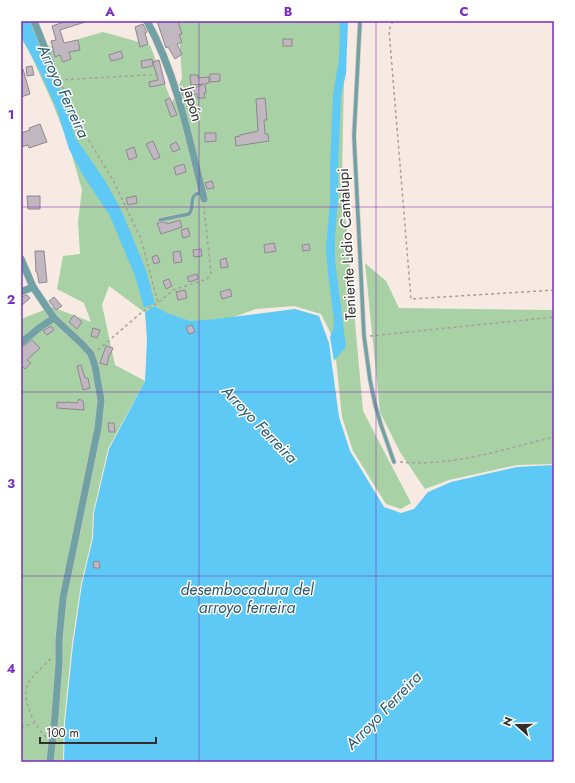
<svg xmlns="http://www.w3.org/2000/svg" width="575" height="783" font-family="Jost,sans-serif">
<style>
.green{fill:#a8d1a5}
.water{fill:#5ec9f5}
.building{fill:#c1b7c0;stroke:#90868f}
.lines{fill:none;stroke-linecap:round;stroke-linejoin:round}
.service-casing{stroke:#d4c8c2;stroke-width:5}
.minor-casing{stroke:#d4c8c2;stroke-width:8}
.path{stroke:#a99f9a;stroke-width:1.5;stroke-dasharray:3 3;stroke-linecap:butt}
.service{stroke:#70a1a4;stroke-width:3.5}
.minor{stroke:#70a1a4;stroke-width:7}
.grid{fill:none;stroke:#7b2cbf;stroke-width:1;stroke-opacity:0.55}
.labels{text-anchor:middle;stroke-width:3;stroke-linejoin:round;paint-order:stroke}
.street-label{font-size:15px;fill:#332e2b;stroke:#fff}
.water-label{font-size:16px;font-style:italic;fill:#2b586b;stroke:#fff}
.neatline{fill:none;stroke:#7b2cbf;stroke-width:1.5}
.grid-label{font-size:13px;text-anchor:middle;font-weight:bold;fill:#7b2cbf}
</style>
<rect width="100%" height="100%" fill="#f7eae3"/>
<!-- green -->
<g class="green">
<path d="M21,21h6l23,26 53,-15 47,13 22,58 10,-25 -4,-57h167l-3,157 21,233 48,92 -10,6 -15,-5 -33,-53 -11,-34 -8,-77 -13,-26 -27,-8 -38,3 -39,14 -25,3 -24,-10 -14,-10 -10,6 -35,-26 -7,19 13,60 30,16 -37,68 -15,64 -1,25 -11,46 -9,60 -8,77 -1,41h-42v-443l31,-12 39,15 -7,-19 -27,-14 6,-33 17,-2 -2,-33 4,-31 -13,-45 -16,-41 -23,-51 -9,-15z"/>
<path d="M365,263l21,18 13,27 155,2v154l-37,1 -68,15 -24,9 -25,-37 -20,-40z"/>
</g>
<!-- water -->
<g class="water">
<path d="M21,21h10l34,79 10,37 31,45 16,30 24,58 9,33 -11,5 -9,-32 -25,-60 -29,-44 -12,-23 -12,-39 -18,-40 -18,-34z"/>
<path d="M339,21h9l-2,53 -5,21 -3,73v31l-3,39v22l11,87 -12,14 -4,-24 3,-8 1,-8 -6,-48 -2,-25 4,-45v-38l3,-70 6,-36 1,-29z"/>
<path d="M154,306l15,8 21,7 26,-2 79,-10 24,7 10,27 10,74 11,34 34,56 17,6 13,-4 14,-17 23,-10 66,-15 37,-2v297h-490l1,-40 8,-77 9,-61 11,-46 1,-25 15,-64 36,-68 2,-41 -2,-28z"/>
</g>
<!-- building -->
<g class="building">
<path d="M63,21h22v1l-25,8 4,13 14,-3 2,10 -11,2 2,7 -8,3 -3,-7 -5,2 -4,-16 5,-1 -4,-14 12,-4z"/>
<path d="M157,21h21l4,13 -3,1 3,7 -5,2 5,10 -7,5 -7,-12 -2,1z"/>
<path d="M143,24l4,8 -2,1 3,11 -8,3 -5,-20z"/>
<rect x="283" y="39" width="9" height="7"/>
<path d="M121,51l2,7 -12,3 -2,-6z"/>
<path d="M152,59l1,7 -11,2 -1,-7z"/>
<path d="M159,60l6,24 -15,3 -1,-5 9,-2 -5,-18z"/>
<path d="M32,66l2,9 -7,1 -1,-9z"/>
<path d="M21,69h2l7,25 -9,3z"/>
<path d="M210,74h10v7l-10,1z"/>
<path d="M190,75h8v3l11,-1v6l-4,1 1,9h-2l1,5h-8v-4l-15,1v-2l22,-9 -13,1z"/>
<path d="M170,98l7,17 -6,2 -6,-17z"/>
<path d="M265,98l2,22h-3l1,14h3l1,7 -33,5 -1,-9 5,-1v-1l18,-4 -2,-32z"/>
<path d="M40,124l7,18 -18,6 -1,-3 -7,2v-14l9,-3 -1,-2z"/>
<path d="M205,133h11v8l-11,1z"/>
<path d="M153,141l7,16 -6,3 -8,-16z"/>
<path d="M176,142l4,7 -7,3 -3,-7z"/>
<path d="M134,147l3,10 -8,3 -3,-10z"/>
<path d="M184,164l2,8 -10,3 -2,-8z"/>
<path d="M212,181l2,7 -7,1 -2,-6z"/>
<path d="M27,196h13v13h-12z"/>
<path d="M136,196l1,7 -9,2 -2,-7z"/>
<path d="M180,220l2,7 -21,7 -4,-11 9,-1 1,2z"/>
<path d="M188,228l2,8 -7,2 -2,-8z"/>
<path d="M274,243l2,8 -11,2 -1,-8z"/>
<path d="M309,244l1,6 -7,1 -1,-6z"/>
<path d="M201,249l1,7 -8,1 -1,-7z"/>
<path d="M35,251h9l3,31 -8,1 -2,-11h-1z"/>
<path d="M180,251l2,11 -8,1 -1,-11z"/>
<path d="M157,255l3,7 -6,2 -2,-7z"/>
<path d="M226,258l2,9 -7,1 -1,-8z"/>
<path d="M197,274l1,5 -9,3 -2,-5z"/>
<path d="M169,279l3,7 -6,3 -3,-8z"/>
<path d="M230,289l2,7 -10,3 -2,-7z"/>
<path d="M185,290l2,8 -9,2 -2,-8z"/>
<path d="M27,295l3,3 -9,8v-9z"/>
<path d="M54,297l8,9 -6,4 -7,-9z"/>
<path d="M74,315l8,7 -5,7 -8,-7z"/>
<path d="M192,325l3,7 -6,2 -3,-7z"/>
<path d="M51,326l3,4 -7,5 -4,-4z"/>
<path d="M93,328l7,2 -3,8 -6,-2z"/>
<path d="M32,340l8,8 -13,12 4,3 -6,6 -4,-4v-17z"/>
<path d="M106,346l7,2 -3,7h-1l-2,10 -7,-2z"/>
<path d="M81,365l4,13h3l2,10 -7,2 -6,-24z"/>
<path d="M79,399l4,2 1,9 -27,-2v-6l9,1v-1l11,1z"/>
<path d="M108,423h6l1,9h-6z"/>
<path d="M99,561l1,7h-6l-1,-6z"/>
</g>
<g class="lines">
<!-- service casing -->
<g class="service-casing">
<g id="service">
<path d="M360,21l-6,115 10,200 6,44 5,24 6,21 13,37"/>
<path d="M160,220l29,-6c7,-9 -3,-18 13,-22"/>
</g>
</g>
<!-- minor casing -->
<g class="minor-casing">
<g id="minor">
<path d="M34,21l17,43"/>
<path d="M147,21c30,55 42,117 57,178"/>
<path d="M21,259l12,28 -12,5"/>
<path d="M33,287l21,31 28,26 9,10 4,12 6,34 -3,28 -35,170 -4,42v23l-4,53 -5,46"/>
<path d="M21,343l18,-15 15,-10"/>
</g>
</g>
<!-- path -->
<g class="path">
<path d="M393,21l-4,9 22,269 143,-9"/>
<path d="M54,70l34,69 25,41 28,59 17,64"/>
<path d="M59,80l104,-6"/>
<path d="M370,336l184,-19"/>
<path d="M98,350l44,-38 16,-9 15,-13 34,-11 4,-6 -7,-66"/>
<path d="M400,462c52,5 104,-13 154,-25"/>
<path d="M21,727l13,-4"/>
<path d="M46,737c-12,-11 -25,-38 -18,-54 2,-5 19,-20 23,-25"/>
</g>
<!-- service -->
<use href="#service" class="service"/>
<!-- minor -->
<use href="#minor" class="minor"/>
</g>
<!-- grid -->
<path class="grid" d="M199,21v741M376,21v741M21,207h533M21,392h533M21,576h533"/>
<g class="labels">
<!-- street labels -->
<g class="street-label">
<text transform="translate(193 104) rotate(75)" y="5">Japón</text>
<text transform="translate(347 244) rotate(-93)" y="5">Teniente Lidio Cantalupi</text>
</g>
<!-- water labels -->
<g class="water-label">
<text transform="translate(64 91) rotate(65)" y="6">Arroyo Ferreira</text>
<text transform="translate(260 424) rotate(46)" y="6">Arroyo Ferreira</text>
<text x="247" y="595">desembocadura del<tspan x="247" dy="18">arroyo ferreira</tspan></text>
<text transform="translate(383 710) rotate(-46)" y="6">Arroyo Ferreira</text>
</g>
</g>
<!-- border -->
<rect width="575" height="783" fill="none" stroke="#ffffff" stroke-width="44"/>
<!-- north arrow -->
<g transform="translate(517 725) rotate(291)" stroke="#ffffff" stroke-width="3" paint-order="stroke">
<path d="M0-3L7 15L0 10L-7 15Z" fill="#332e2b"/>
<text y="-6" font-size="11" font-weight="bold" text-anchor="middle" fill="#332e2b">N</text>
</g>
<!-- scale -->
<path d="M40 737v6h116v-6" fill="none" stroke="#332e2b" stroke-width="2"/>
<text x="46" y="737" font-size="12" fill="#332e2b" stroke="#ffffff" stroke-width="3" paint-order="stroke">100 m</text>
<rect x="22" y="22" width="531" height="739" class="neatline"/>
<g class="grid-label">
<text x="110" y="16">A</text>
<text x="288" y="16">B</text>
<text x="464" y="16">C</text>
<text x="11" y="119">1</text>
<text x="11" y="304">2</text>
<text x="11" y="488">3</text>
<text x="11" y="673">4</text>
</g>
</svg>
